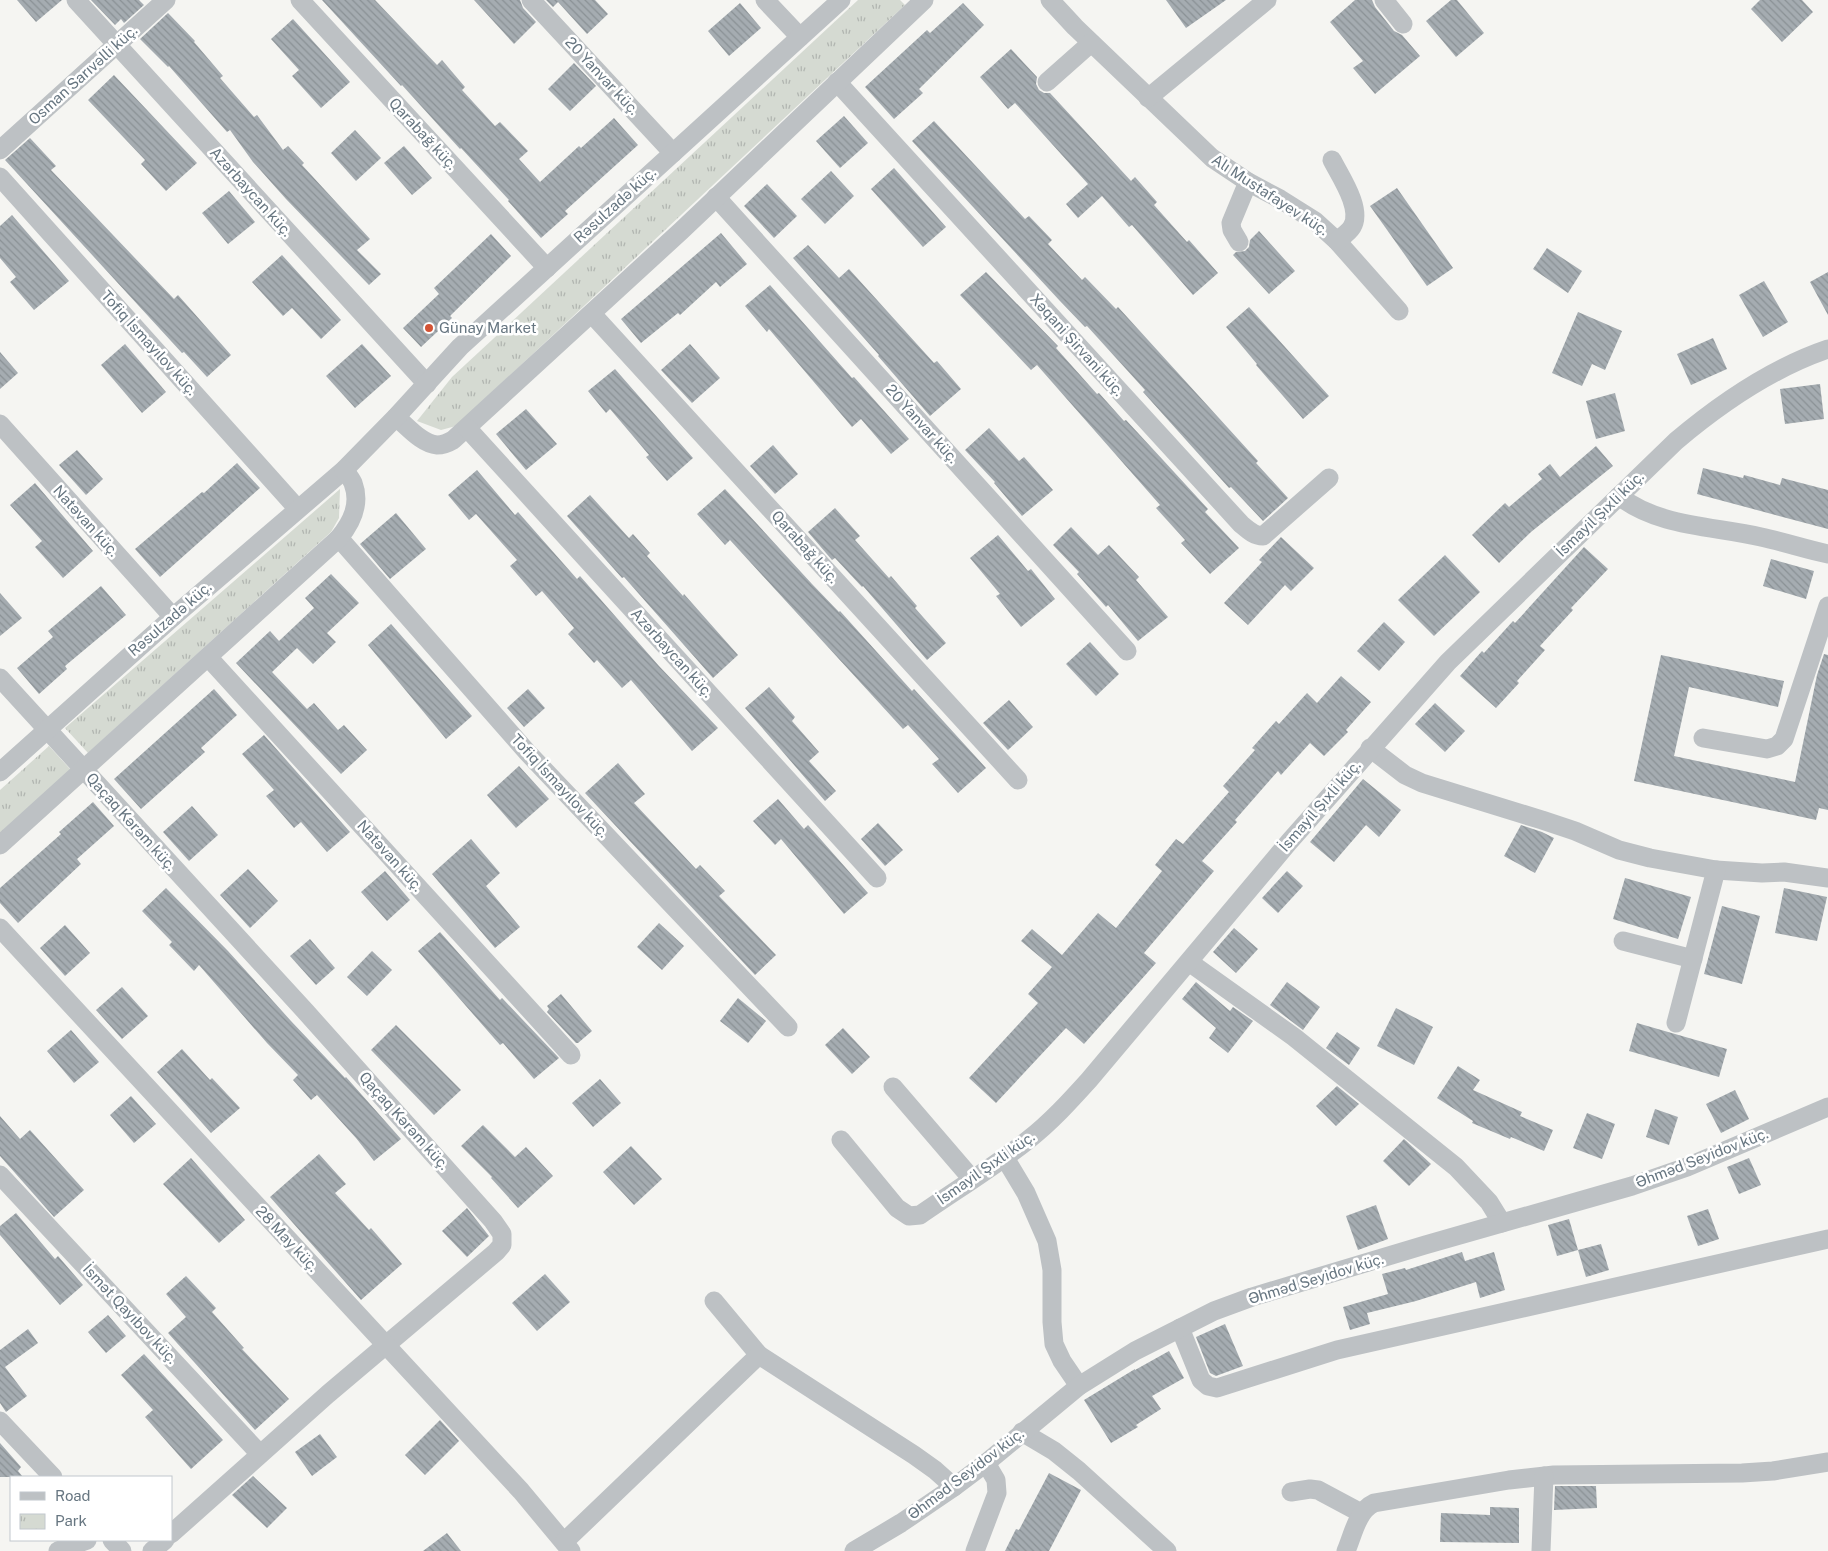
<svg xmlns="http://www.w3.org/2000/svg" width="1828" height="1551" font-family="'Public Sans',sans-serif">
<style>
.park{fill:url(#park-tufts)}
.building{fill:url(#building-back-hatch)}
.lines{fill:none;stroke-linecap:round;stroke-linejoin:round}
.minor{stroke:#bdc1c4;stroke-width:19}
.poi-dot{fill:#d35335;stroke:#fff;stroke-width:2}
.labels{text-anchor:middle;stroke-width:5;stroke-linejoin:round;paint-order:stroke}
.street-label{font-size:15px;fill:#677681;stroke:#fff}
.poi-label{font-size:15px;fill:#677681;stroke:#fff;text-anchor:start}
</style>
<defs>
<pattern id="park-tufts" width="24" height="20" patternUnits="userSpaceOnUse" patternTransform="scale(1.25)"><rect width="24" height="20" fill="#d5dad2"/><path d="M3 7l-1-3M5 7V3M7 7l1-3M15 17l-1-3M17 17v-4M19 17l1-3" fill="none" stroke="#b1b5b0"/></pattern>
<pattern id="building-back-hatch" width="6" height="6" patternUnits="userSpaceOnUse" patternTransform="scale(1.25)"><rect width="6" height="6" fill="#a5acb1"/><path d="M-1 5l2 2M0 0l6 6M5-1l2 2" fill="none" stroke="#8a9195"/></pattern>
</defs>
<rect width="100%" height="100%" fill="#f5f5f2"/>
<!-- park -->
<g class="park">
<path d="M858,0h42l5,5 -449,421 -15,4 -24,-9 35,-44z"/>
<path d="M340,489l-1,29 -8,14 -243,221 -23,-25z"/>
<path d="M49,746l22,24 -71,64v-44z"/>
</g>
<!-- building -->
<g class="building">
<path d="M17,0h45l-26,22z"/>
<path d="M91,0h48l5,5 -20,18 -3,-4 -6,6z"/>
<path d="M322,0h53l62,65 5,-5 23,27 -3,3 33,36 5,-4 28,29 -9,8 21,23 39,-36 2,2 33,-30 24,27 -73,66 3,3 -27,24 -33,-37 1,-1 -48,-52 -1,1 -58,-64 -1,1z"/>
<path d="M474,0h46l3,8 13,14 -22,22z"/>
<path d="M546,0h49l13,14 -21,20 -29,-32 -5,5z"/>
<path d="M1166,0h60l-40,28z"/>
<path d="M1355,0h17l3,7 19,24 8,4 18,21 -45,38 -22,-26 10,-7 -33,-39z"/>
<path d="M1451,0h6l27,33 -28,24 -30,-36z"/>
<path d="M1760,0h42l11,12 -31,30 -31,-33z"/>
<path d="M740,3l21,25 -32,28 -21,-25z"/>
<path d="M963,3l21,22 -65,64 4,4 -29,26 -29,-32 62,-57 3,3z"/>
<path d="M168,13l27,28 -1,1 29,34 -3,2 34,39 3,-2 26,35 5,-4 16,17 -2,2 68,74 -13,11 24,24 -12,11 -83,-86 -33,-37 -23,-32 -3,2 -58,-66 -1,1 -28,-28z"/>
<path d="M293,19l57,63 -29,26 -29,-32 7,-6 -28,-31z"/>
<path d="M1011,49l26,28 -1,7 3,6 5,3h6l81,88 4,-4 22,25 -3,3 33,37 2,-2 29,33 -25,22 -61,-70 -3,2 -27,-31 -24,22 -12,-14 22,-20 -73,-81 -7,6 -28,-32z"/>
<path d="M574,63l22,23 -26,25 -22,-22z"/>
<path d="M114,75l83,88 -31,28 -25,-27 4,-4 -57,-60z"/>
<path d="M844,116l24,27 -28,25 -24,-27z"/>
<path d="M934,121l91,98 4,-3 23,24 -4,4 34,36 3,-3 31,32 2,-2 140,154 -2,2 32,35 -25,23 -32,-34 -2,1 -86,-96 2,-2 -58,-64 -2,1 -25,-26 -148,-160z"/>
<path d="M355,130l26,28 -25,23 -25,-28z"/>
<path d="M30,138l26,28 -5,4 123,129 4,-4 53,60 -24,22 -23,-25 -2,1 -177,-193z"/>
<path d="M404,146l28,32 -20,17 -28,-32z"/>
<path d="M894,168l52,59 -23,20 -52,-58z"/>
<path d="M831,171l23,25 -29,28 -24,-25z"/>
<path d="M767,184l30,32 -23,22 -30,-32z"/>
<path d="M1397,188l56,80 -26,18 -57,-80z"/>
<path d="M229,191l26,31 -27,22 -26,-31z"/>
<path d="M12,215l57,66 -35,29 -24,-28 6,-5 -16,-19v-32z"/>
<path d="M1259,231l36,40 -26,23 -36,-39 3,-3 9,-1 4,-4 1,-7z"/>
<path d="M721,233l26,31 -27,23 -4,-5 -36,33 -2,-2 -37,30 -20,-24z"/>
<path d="M491,234l20,22 -61,60 2,2 -31,29 -18,-19 36,-34 -5,-6z"/>
<path d="M808,245l31,33 10,-9 85,94 3,-2 24,28 -31,27 -52,-60 1,-1 -86,-97z"/>
<path d="M1547,248l35,23 -14,22 -35,-24z"/>
<path d="M282,255l59,65 -20,19 -29,-31 -9,8 -31,-34z"/>
<path d="M986,272l72,74 -2,2 41,46 2,-1 25,28 2,-1 37,40 45,49 -3,3 34,36 -29,26 -29,-31 4,-3 -29,-32 4,-3 -123,-140 -6,5 -71,-75z"/>
<path d="M1828,272v43l-18,-33z"/>
<path d="M1764,281l24,41 -25,15 -24,-42z"/>
<path d="M770,285l82,93 2,-1 55,62 -18,15 -30,-35 -9,8 -83,-98 -2,3 -22,-26z"/>
<path d="M1249,307l80,89 -26,23 -47,-54 1,-1 -31,-37z"/>
<path d="M1578,312l44,19 -17,39 -13,-6 -10,22 -30,-13z"/>
<path d="M1713,338l14,31 -36,16 -14,-31z"/>
<path d="M125,344l41,48 -24,21 -41,-48z"/>
<path d="M362,344l29,32 -36,32 -29,-32z"/>
<path d="M690,344l30,34 -28,25 -31,-33z"/>
<path d="M0,352l18,21 -18,16z"/>
<path d="M615,369l78,89 -26,23 -21,-24 3,-2 -39,-46 -4,4 -18,-22z"/>
<path d="M1820,384l4,35 -39,5 -5,-35z"/>
<path d="M1615,393l10,38 -29,8 -10,-38z"/>
<path d="M526,409l31,35 -31,26 -30,-36z"/>
<path d="M989,428l30,33 5,-4 29,33 -31,26 -28,-33 1,-1 -30,-32z"/>
<path d="M773,445l25,29 -23,20 -25,-28z"/>
<path d="M1596,446l17,20 -82,66 -32,31 -27,-28 33,-32 4,4 33,-28 -4,-5 12,-10 10,13z"/>
<path d="M77,450l26,29 -17,16 -27,-30z"/>
<path d="M237,463l23,25 -100,89 -25,-28 67,-57 2,1z"/>
<path d="M1703,468l40,10 1,-3 36,10 2,-7 46,12v39l-131,-35z"/>
<path d="M477,470l38,45 3,-3 59,67 3,-3 79,90 59,62 -26,23 -61,-71 -9,8 -25,-28 -3,3 -26,-29 6,-6 -32,-37 -6,5 -26,-30 7,-6 -41,-46 -7,6 -21,-25z"/>
<path d="M35,483l58,68 -30,27 -28,-31 7,-6 -32,-36z"/>
<path d="M725,489l87,95 27,28 1,-1 72,80 2,-2 72,79 -28,25 -26,-29 7,-5 -31,-34 -5,4 -173,-189 -5,5 -28,-31z"/>
<path d="M590,495l39,43 4,-4 17,19 -3,3 36,40 1,-2 54,61 -25,23 -89,-101 -2,1 -55,-62z"/>
<path d="M835,508l25,28 -5,4 34,38 2,-2 26,30 -2,2 31,35 -19,17 -64,-74 -1,1 -27,-29 -3,2 -24,-28z"/>
<path d="M396,513l30,36 -36,30 -30,-35z"/>
<path d="M1071,527l27,28 11,-10 30,32 -3,3 32,37 -30,24 -30,-36 -2,2 -29,-33 2,-2 -26,-27z"/>
<path d="M998,535l30,36 3,-2 24,30 -34,28 -25,-31 4,-2 -30,-36z"/>
<path d="M1281,537l33,31 -23,23 -6,-6 -37,40 -24,-22 38,-41 -3,-2z"/>
<path d="M1584,547l24,22 -37,39 2,2 -33,36 5,4 -28,31 2,2 -23,25 -36,-32 22,-25 2,2 29,-32 2,2z"/>
<path d="M1445,555l35,37 -46,44 -36,-36z"/>
<path d="M1771,559l43,12 -8,28 -43,-13z"/>
<path d="M331,574l28,29 -32,30 9,9 -23,22 -16,-16 -25,24 35,37 7,-6 24,27 6,-5 23,25 -26,24 -105,-111 34,-32 9,10 35,-33 -9,-10z"/>
<path d="M101,586l25,29 -61,51 2,3 -28,25 -22,-26 36,-31 -5,-6z"/>
<path d="M0,593l22,25 -22,18z"/>
<path d="M1384,622l21,20 -26,29 -22,-20z"/>
<path d="M391,624l81,92 -26,23 -78,-94z"/>
<path d="M1090,642l29,32 -23,22 -30,-32z"/>
<path d="M1824,654l4,1v155l-9,-2 -3,12 -182,-39 27,-126 123,26 -6,26 -89,-20 -15,69 121,26 22,-107z"/>
<path d="M1341,676l30,26 -25,28 2,2 -24,24 -14,-13 -29,32 -3,-4 -43,49 2,2 -35,39 12,10 -70,82 12,10 -72,81 -18,-16 -70,75 -27,-25 69,-75 -10,-9 24,-27 -31,-26 11,-12 30,26 36,-42 18,15 46,-57 -7,-6 21,-26 7,5 46,-52 -6,-6 32,-36 -3,-2 24,-27 3,3 28,-31 10,10z"/>
<path d="M769,687l26,30 -3,4 27,31 -10,9 27,30 -11,10 -80,-93z"/>
<path d="M214,689l23,26 -36,33 4,4 -64,57 -27,-30z"/>
<path d="M528,689l17,19 -21,19 -17,-19z"/>
<path d="M1009,700l24,27 -25,23 -25,-27z"/>
<path d="M1435,703l30,28 -20,21 -30,-28z"/>
<path d="M264,735l86,97 -23,20 -26,-30 -7,6 -28,-32 8,-6 -32,-36z"/>
<path d="M618,763l27,31 -11,9 62,66 4,-4 25,26 -6,5 57,59 -21,20 -170,-182z"/>
<path d="M519,766l30,33 -33,29 -29,-33z"/>
<path d="M1363,779l38,31 -22,27 -13,-12 -32,37 -24,-20z"/>
<path d="M778,799l26,30 4,-4 60,68 -24,21 -63,-75 -6,6 -22,-24z"/>
<path d="M93,802l21,24 -37,33 4,5 -63,59 -18,-20v-15l61,-54 -2,-2z"/>
<path d="M192,806l26,29 -29,26 -26,-29z"/>
<path d="M878,823l25,27 -18,16 -24,-27z"/>
<path d="M1521,825l21,7 12,6 -19,35 -31,-17z"/>
<path d="M471,839l29,34 -14,13 34,41 -25,21 -63,-74z"/>
<path d="M248,869l30,32 -28,27 -30,-33z"/>
<path d="M385,871l25,29 -23,21 -26,-29z"/>
<path d="M1287,871l16,15 -25,27 -16,-15z"/>
<path d="M1625,878l66,19 -13,42 -65,-20z"/>
<path d="M166,888l62,63 63,70 54,57 1,-1 55,62 -27,22 -18,-23 -39,-43 -6,5 -18,-20 5,-5 -31,-32 -68,-78 -5,6 -25,-26 3,-3 -30,-31z"/>
<path d="M1784,888l43,9 -10,44 -42,-8z"/>
<path d="M1722,906l38,10 -18,68 -38,-10z"/>
<path d="M659,923l25,23 -22,24 -25,-23z"/>
<path d="M65,925l25,28 -25,23 -25,-28z"/>
<path d="M1234,928l24,21 -22,24 -23,-21z"/>
<path d="M440,932l60,68 2,-2 57,60 -25,21 -31,-36 -3,2 -82,-94z"/>
<path d="M310,939l25,29 -19,17 -26,-29z"/>
<path d="M372,951l20,19 -25,26 -20,-19z"/>
<path d="M1196,982l34,29 3,-4 20,14 -25,32 -19,-15 7,-10 -34,-29z"/>
<path d="M1287,982l33,25 -17,23 -33,-25z"/>
<path d="M122,987l26,29 -26,23 -26,-29z"/>
<path d="M561,994l31,37 -14,12h-2l-29,-31 2,-3 -2,-3z"/>
<path d="M738,998l28,23 -18,22 -28,-22z"/>
<path d="M1396,1008l37,19 -19,38 -37,-19z"/>
<path d="M1637,1023l90,26 -8,28 -90,-26z"/>
<path d="M396,1025l65,65 -27,25 -63,-65z"/>
<path d="M843,1028l27,29 -18,17 -27,-29z"/>
<path d="M71,1030l28,32 -25,21 -27,-32z"/>
<path d="M1337,1032l23,16 -11,17 -23,-17z"/>
<path d="M182,1049l28,31 2,-2 28,30 -29,25 -54,-61z"/>
<path d="M1458,1066l22,14 -7,10 49,22 -2,4 33,14 -9,21 -33,-14 -1,2 -38,-16 1,-2 -36,-23z"/>
<path d="M600,1079l21,24 -28,24 -21,-24z"/>
<path d="M1337,1086l22,18 -23,22 -20,-20z"/>
<path d="M1735,1090l14,29 -28,14 -15,-29z"/>
<path d="M131,1096l25,28 -22,19 -24,-28z"/>
<path d="M1655,1109l23,8 -9,28 -23,-8z"/>
<path d="M1587,1113l28,11 -13,35 -29,-11z"/>
<path d="M0,1116l20,23 10,-9 54,60 -30,27 -54,-61z"/>
<path d="M483,1125l32,32 11,-10 27,29 -35,32 -27,-30 1,-1 -31,-31z"/>
<path d="M1404,1139l27,25 -22,22 -26,-25z"/>
<path d="M631,1146l31,33 -28,26 -31,-33z"/>
<path d="M319,1154l27,30 -11,9 34,37 2,-2 31,36 -41,36 -91,-103z"/>
<path d="M191,1158l54,62 -26,23 -56,-59z"/>
<path d="M1749,1158l12,27 -22,9 -12,-27z"/>
<path d="M1376,1205l12,34 -30,11 -12,-34z"/>
<path d="M467,1208l22,28 -22,21 -25,-26z"/>
<path d="M1708,1209l11,30 -21,7 -11,-30z"/>
<path d="M16,1213l39,46 3,-3 25,29 -23,20 -60,-70v-9z"/>
<path d="M1569,1219l9,31 -21,6 -9,-31z"/>
<path d="M1601,1244l8,26 -23,7 -8,-27z"/>
<path d="M1462,1252l3,9 29,-9 11,38 -25,8 -4,-16 -60,19 -49,12 3,11 -20,6 -7,-23 45,-13 -6,-20 23,-6 1,2z"/>
<path d="M545,1274l25,28 -33,29 -25,-28z"/>
<path d="M186,1276l30,32 -4,4 32,36 -2,1 47,50 -34,31 -87,-97 18,-16 -20,-23z"/>
<path d="M108,1315l18,21 -20,17 -18,-21z"/>
<path d="M1225,1324l18,42 -27,10 -6,-3 -14,-36z"/>
<path d="M28,1329l10,14 -33,24 22,29 -21,16 -6,-9v-53z"/>
<path d="M1169,1351l15,27 -32,18 9,13 -25,16 2,2 -27,16 -27,-43 51,-31v1z"/>
<path d="M144,1354l79,86 -32,29 -46,-52 8,-7 -32,-35z"/>
<path d="M440,1420l19,21 -34,34 -20,-20z"/>
<path d="M320,1434l17,23 -25,19 -17,-24z"/>
<path d="M0,1443l21,24 -3,4 5,6h-23z"/>
<path d="M1049,1473l32,17 -32,61h-44l11,-22 3,1z"/>
<path d="M253,1476l34,32 -20,20 -35,-33z"/>
<path d="M1555,1486h41l1,22 -43,2z"/>
<path d="M1490,1507l29,1v35l-79,-1 1,-29 49,2z"/>
<path d="M447,1533l14,18h-38z"/>
</g>
<g class="lines">
<!-- minor -->
<g class="minor">
<path d="M76,0l351,384"/>
<path d="M300,0l247,268"/>
<path d="M531,0l142,153"/>
<path d="M765,0l35,37"/>
<path d="M1050,0l25,27 137,131 36,24 32,17 35,22 22,20 62,70"/>
<path d="M1384,0l19,24"/>
<path d="M837,82l404,442c7,6 13,12 22,12l66,-58"/>
<path d="M1047,82l44,-39"/>
<path d="M1148,98l119,-98"/>
<path d="M0,150l166,-150"/>
<path d="M1332,160c8,16 31,49 20,67 -3,5 -10,10 -15,14"/>
<path d="M0,177l297,331"/>
<path d="M716,197l411,454"/>
<path d="M1239,242l-7,-12 -1,-7 17,-41"/>
<path d="M592,314l426,466"/>
<path d="M396,417c12,10 26,27 41,28 6,0 11,-2 16,-5l228,-209 243,-231"/>
<path d="M0,424l173,193"/>
<path d="M467,428l410,450"/>
<path d="M1619,496c39,31 95,30 142,41 23,5 44,12 67,17"/>
<path d="M339,538l188,214 261,275"/>
<path d="M208,657l363,398"/>
<path d="M0,678l306,334 187,209 9,13v11l-6,7 -168,142 -157,140"/>
<path d="M1703,738l64,11 10,-3 7,-7 44,-133"/>
<path d="M1370,748l35,27 17,8 120,37 33,11 44,19 31,8 66,12 46,3 22,-1 44,6"/>
<path d="M0,772l173,-155 171,-147 52,-53 64,-70 381,-347"/>
<path d="M0,845l339,-307c13,-16 22,-34 14,-55 -2,-5 -6,-9 -9,-13"/>
<path d="M0,928l521,563 50,60"/>
<path d="M1623,941l70,18"/>
<path d="M1189,962l105,75 162,130 33,35 13,21"/>
<path d="M1676,1023l40,-153"/>
<path d="M893,1087l79,92"/>
<path d="M841,1140l56,68 12,8 11,-1c36,-25 74,-48 108,-75 23,-18 42,-39 61,-60l200,-238 159,-180 228,-221c45,-38 96,-73 152,-92"/>
<path d="M1005,1158l21,35 21,48 5,29v52l2,22 8,17 17,25"/>
<path d="M0,1175l260,279"/>
<path d="M714,1301l45,54"/>
<path d="M1180,1328l21,52 7,6 9,2 120,-38 491,-111"/>
<path d="M0,1421l53,56"/>
<path d="M1022,1432l32,19 25,20 88,80"/>
<path d="M1291,1492l19,-3 8,1 43,23"/>
<path d="M112,1540l10,11"/>
<path d="M564,1542l195,-187 155,100 21,15 19,17"/>
<path d="M58,1551l29,-11"/>
<path d="M152,1551l13,-11"/>
<path d="M854,1551l47,-28 53,-36 32,-24 93,-77 56,-35 79,-40 38,-14 173,-52 207,-59 55,-19 141,-60"/>
<path d="M975,1551l22,-58 -1,-13 -10,-17"/>
<path d="M1346,1551c7,-16 11,-40 28,-48l135,-23 45,-5 188,-2 31,-2 55,-9"/>
<path d="M1541,1551l3,-75"/>
</g>
</g>
<!-- markers -->
<circle class="poi-dot" cx="429" cy="328" r="5"/>
<g class="labels">
<!-- street labels -->
<g class="street-label">
<text transform="translate(83 75) rotate(-42)" y="5">Osman Sarıvəlli küç.</text>
<text transform="translate(602 76) rotate(47)" y="5">20 Yanvar küç.</text>
<text transform="translate(423 134) rotate(47)" y="5">Qarabağ küç.</text>
<text transform="translate(251 192) rotate(48)" y="5">Azərbaycan küç.</text>
<text transform="translate(1270 195) rotate(33)" y="5">Alı Mustafayev küç.</text>
<text transform="translate(615 205) rotate(-42)" y="5">Rəsulzadə küç.</text>
<text transform="translate(149 343) rotate(48)" y="5">Tofiq İsmayılov küç.</text>
<text transform="translate(1077 345) rotate(48)" y="5">Xəqani Şirvani küç.</text>
<text transform="translate(922 424) rotate(48)" y="5">20 Yanvar küç.</text>
<text transform="translate(1600 514) rotate(-44)" y="5">İsmayil Şıxli küç.</text>
<text transform="translate(86 521) rotate(48)" y="5">Natəvan küç.</text>
<text transform="translate(805 547) rotate(48)" y="5">Qarabağ küç.</text>
<text transform="translate(170 619) rotate(-41)" y="5">Rəsulzadə küç.</text>
<text transform="translate(672 653) rotate(48)" y="5">Azərbaycan küç.</text>
<text transform="translate(560 786) rotate(47)" y="5">Tofiq İsmayılov küç.</text>
<text transform="translate(1320 806) rotate(-49)" y="5">İsmayil Şıxli küç.</text>
<text transform="translate(131 822) rotate(48)" y="5">Qaçaq Kərəm küç.</text>
<text transform="translate(390 856) rotate(48)" y="5">Natəvan küç.</text>
<text transform="translate(404 1121) rotate(48)" y="5">Qaçaq Kərəm küç.</text>
<text transform="translate(1702 1158) rotate(-21)" y="5">Əhməd Seyidov küç.</text>
<text transform="translate(986 1168) rotate(-35)" y="5">İsmayil Şıxli küç.</text>
<text transform="translate(287 1239) rotate(47)" y="5">28 May küç.</text>
<text transform="translate(1316 1279) rotate(-17)" y="5">Əhməd Seyidov küç.</text>
<text transform="translate(130 1314) rotate(47)" y="5">İsmət Qayıbov küç.</text>
<text transform="translate(966 1474) rotate(-37)" y="5">Əhməd Seyidov küç.</text>
</g>
<!-- poi labels -->
<g class="poi-label">
<text x="439" y="333">Günay Market</text>
</g>
</g>
<!-- legend -->
<rect x="10" y="1476" width="162" height="65" fill="#ffffff" stroke="#c2c8cd"/>
<rect x="20" y="1492" width="25" height="8" fill="#bdc1c4" stroke="#c2c8cd"/>
<text x="55" y="1501" font-size="15" fill="#677681">Road</text>
<rect x="20" y="1514" width="25" height="15" fill="url(#park-tufts)" stroke="#c2c8cd"/>
<text x="55" y="1526" font-size="15" fill="#677681">Park</text>
</svg>
